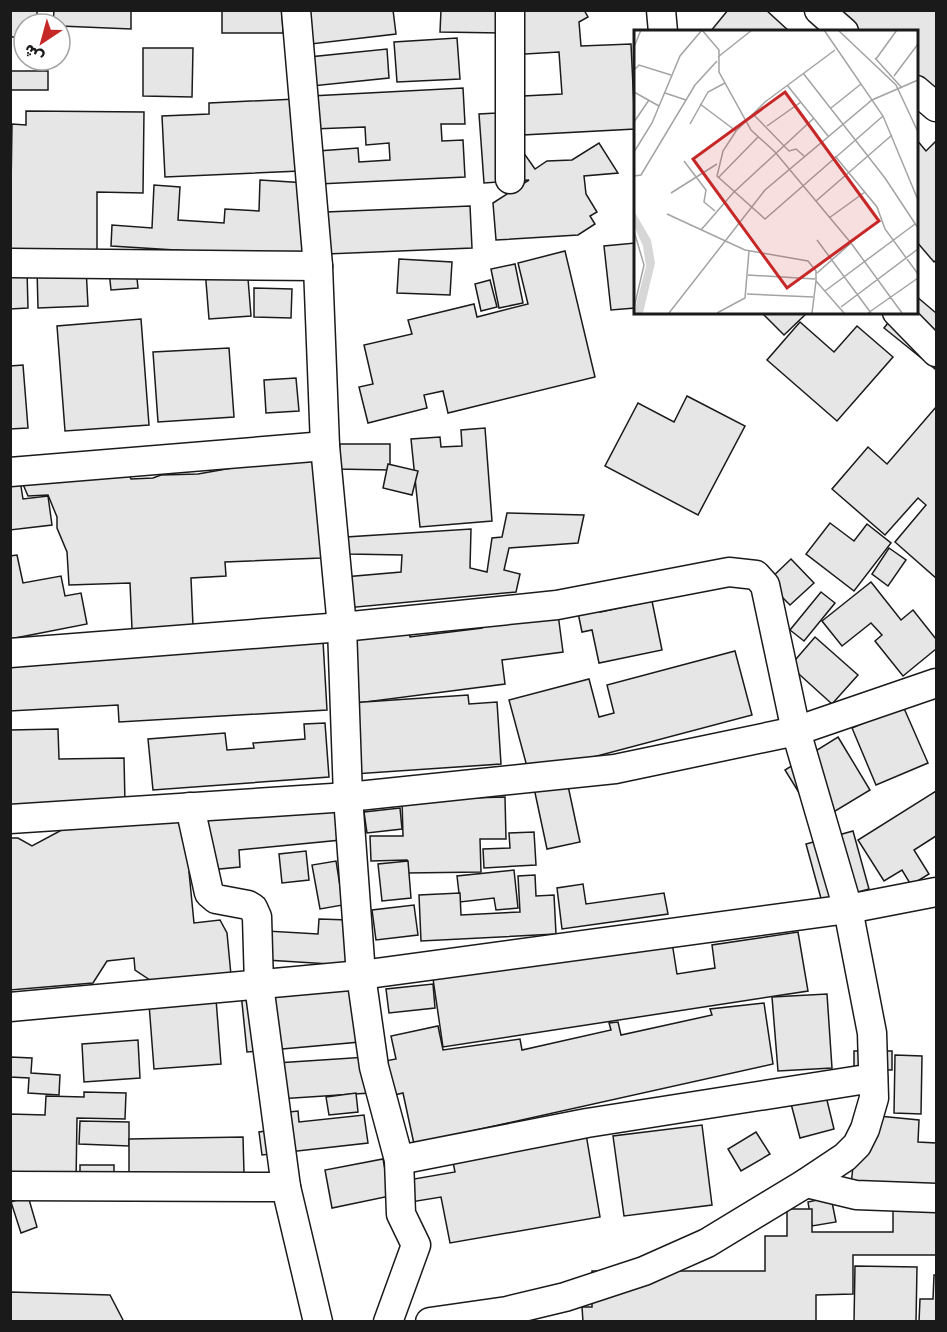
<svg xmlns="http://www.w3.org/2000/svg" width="947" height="1332" font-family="Rubik,Vazirmatn,sans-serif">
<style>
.building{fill:#e6e6e6;stroke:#1a1a1a;stroke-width:1.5}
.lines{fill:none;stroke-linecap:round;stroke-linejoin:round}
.street-casing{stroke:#1a1a1a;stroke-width:31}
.street{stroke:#fff;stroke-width:28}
.inset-road{fill:none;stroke:#a3a3a3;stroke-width:1.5}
.view{fill:#c62828;fill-opacity:0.15;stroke:#c62828;stroke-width:3}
.inset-edge{fill:none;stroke:#1a1a1a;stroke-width:3}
</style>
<rect width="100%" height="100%" fill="#fff"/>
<!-- building -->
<g class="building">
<path d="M54,10h77v19l-71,-3v-2h-7z"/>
<path d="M282,10l1,23h-61v-22z"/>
<path d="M307,10h86l3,24 -85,10z"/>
<path d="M441,10h61l-1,23 -61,-1z"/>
<path d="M505,10h79l4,7 -9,5 2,24 50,-2 4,85 -112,6v17l12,17 12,-8 25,-1 27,-17 19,30 -34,3 2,18 11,18 -7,4 5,8 -17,11 -82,5 -3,-37 36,-23 -45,3 -5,-69 18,-1 26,-17 39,-2 -3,-42 -51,3z"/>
<path d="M728,10h38l24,22h-80z"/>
<path d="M843,10h93v102l-20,-17v-63h-73l-10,-8z"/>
<path d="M10,11h27v13h-13v13h-14z"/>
<path d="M457,38l3,41 -63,3 -3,-40z"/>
<path d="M143,48h50l-1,49 -49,-1z"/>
<path d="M387,49l2,29 -77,8 -3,-29z"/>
<rect x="10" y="71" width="38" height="19"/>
<path d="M463,88l2,36h-24l1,17 21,-1 2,37 -146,7 -1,-33 40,-3 1,14 31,-2 -1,-17 -23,2 -1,-18 -52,2 -2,-33z"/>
<path d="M296,99l4,72 -135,6 -3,-61 47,-2v-11z"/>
<path d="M26,111l118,1 -1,81 -46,-1v63l-87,-1 2,-130 14,1z"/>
<path d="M916,139l10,12 10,-10v119l-2,2 -18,-21z"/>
<path d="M260,180l47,3 -4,75 -192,-12 1,-21 40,3 2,-43 26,2 -2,33 46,3 1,-14 34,2z"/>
<path d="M470,206l2,42 -145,6 -1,-42z"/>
<path d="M635,243v65l-24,2 -7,-64z"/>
<path d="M565,251l30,126 -147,36 -5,-22 -19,4 3,13 -59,15 -9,-36 14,-3 -9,-39 48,-11 -4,-14 66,-16 3,13 51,-13 -10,-41z"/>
<path d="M399,259l53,3 -2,33 -53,-2z"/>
<path d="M515,264l8,39 -24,5 -8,-39z"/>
<path d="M247,266l4,50 -42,3 -4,-50z"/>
<path d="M86,267l2,39 -50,2 -1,-39z"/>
<path d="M136,268l2,20 -27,2 -2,-19z"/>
<path d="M27,270l1,38 -18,1v-38z"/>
<path d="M490,280l7,27 -16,4 -6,-27z"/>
<path d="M254,288l38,1 -1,29 -37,-1z"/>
<path d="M916,296l20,17 -1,56 -51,-41 13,-16h19z"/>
<path d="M761,312h47l-24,23z"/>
<path d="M141,319l8,106 -84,6 -8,-105z"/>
<path d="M800,322l34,30 23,-26 36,31 -56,64 -70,-61z"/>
<path d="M229,348l5,69 -76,5 -5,-70z"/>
<path d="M23,365l5,63 -18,1v-63z"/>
<path d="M296,378l3,33 -33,2 -2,-33z"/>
<path d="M687,396l58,30 -47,89 -93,-49 33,-63 36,19z"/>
<path d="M936,407v171l-41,-36 31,-37 -8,-7 -33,37 -53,-46 36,-42 19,17z"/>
<path d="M485,428l7,93 -72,6 -9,-88 29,-2 1,10 21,-1 -1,-16z"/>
<path d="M335,444h55v26l-55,-1z"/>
<path d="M317,458l4,100 -96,4 1,14 -35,2 2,48 -61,3 -2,-46 -61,2 -2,-33 -10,-24v-11l-9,-22 -20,1 -6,-14 105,-12 4,9 22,-1 8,-3 37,-1 85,-15z"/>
<path d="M388,464l30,7 -6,24 -29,-7z"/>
<path d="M20,480l3,19 25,-3 4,29 -42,5v-49z"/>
<path d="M507,513l77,2 -6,28 -69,5 -5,22 16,4 -4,18 -170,16 -2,-31 57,-5 1,-17 -54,-1 -2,-17 125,-8 -1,39 17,4 5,-34 10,-1z"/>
<path d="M830,523l24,18 13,-17 24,19 -37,48 -48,-37z"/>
<path d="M889,548l17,12 -18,26 -16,-12z"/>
<path d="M17,555l6,28 38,-7 4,20 16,-3 6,31 -77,15v-83z"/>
<path d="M791,559l23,24 -24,22 -23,-23z"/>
<path d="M871,582l30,38 12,-10 23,29v10l-33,27 -28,-35 7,-6 -11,-12 -29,23 -20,-25z"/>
<path d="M821,592l14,11 -31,38 -14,-11z"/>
<path d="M597,599l3,13 52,-11 10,49 -63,13 -7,-33 -10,2 -6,-29z"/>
<path d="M480,614h78l5,38 -61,8 3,24 -147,19 -8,-66 59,-7 1,7 72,-9z"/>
<path d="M815,637l43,38 -26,29 -42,-38z"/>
<path d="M323,641l4,69 -208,12 -1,-17 -108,6v-52z"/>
<path d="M735,651l17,64 -223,59 -20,-74 80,-21 10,38 15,-4 -7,-28z"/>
<path d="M468,695l1,9 28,-2 4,62 -147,10 -5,-71z"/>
<path d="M903,706l25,57 -52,22 -24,-57z"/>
<path d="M325,723l4,54 -176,13 -5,-51 77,-6 2,17 27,-2 -1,-5 52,-4 -1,-15z"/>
<path d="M58,729l1,30 65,-1 1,45 -115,2v-75z"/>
<path d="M838,737l32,53 -53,32 -32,-52z"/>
<path d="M567,781l13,61 -33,7 -13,-61z"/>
<path d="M936,791v45l-22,14 15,24 -18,11 -9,-15 -18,11 -26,-41z"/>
<path d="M505,797l1,42h-26l1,33 -74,1v-13l-36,1 -1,-25h33l-1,-36z"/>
<path d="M337,800l4,40 -102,10 1,17 -51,5 5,51 26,-3 7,13 4,42 -78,7 -18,-12 -1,-12 -27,3 -14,22 -83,7v-152h8l14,8 39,-21z"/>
<path d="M400,808l2,21 -35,4 -3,-21z"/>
<path d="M853,831l16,58 -47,13 -16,-58z"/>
<path d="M534,832l2,33 -52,3 -1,-19 27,-1 -1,-15z"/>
<path d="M306,851l3,29 -27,3 -3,-29z"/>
<path d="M336,861l7,44 -23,4 -8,-44z"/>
<path d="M408,861l3,37 -29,3 -4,-37z"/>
<path d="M514,870l4,38 -22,2 -2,-12 -34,4 -3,-26z"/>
<path d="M535,875l1,21 18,-1 2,39 -135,7 -2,-46 41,-2 1,22 59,-3 -2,-36z"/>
<path d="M583,884l3,20 78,-11 4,21 -106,15 -5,-41z"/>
<path d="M414,905l4,30 -42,5 -4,-30z"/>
<path d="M319,919l30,1 -3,45 -80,-5 1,-29 51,3z"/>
<path d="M798,932l10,59 -365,56 -11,-75 239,-36 6,38 38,-6 -3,-23z"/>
<path d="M354,982l6,60 -113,10 -6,-59z"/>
<path d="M433,984l2,24 -46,5 -3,-24z"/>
<path d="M827,994l5,74 -54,3 -6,-74z"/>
<path d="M216,999l5,65 -67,5 -5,-65z"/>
<path d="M764,1003l9,61 -359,80 -11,-51 -13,3 -5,-35 11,-2 -5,-23 47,-10 5,24 77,-11 2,11 89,-20 -2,-7 9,-1 3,13 91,-20 -2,-6z"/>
<path d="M138,1040l2,38 -56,4 -2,-38z"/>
<path d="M854,1051h38v19l-38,-1z"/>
<path d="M895,1055l27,1 -1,58 -27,-1z"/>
<path d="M10,1057l22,1 -1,15 29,2 -1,20 -31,-2 1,-15 -19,-1z"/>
<path d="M367,1057l3,36 -107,7 -2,-36z"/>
<path d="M824,1088l10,41 -34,9 -11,-42z"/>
<path d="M84,1092l42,1 -1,26 -48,-1 -1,66 -66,-2v-68l35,1 1,-19 38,1z"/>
<path d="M356,1093l2,19 -29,3 -3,-18z"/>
<path d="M298,1111l1,11 65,-7 4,28 -106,12 -3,-23 14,-2 -2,-16z"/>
<path d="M858,1114l61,6 -1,22 18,1v51l-85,-8z"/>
<path d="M80,1121l49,1v24l-50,-2z"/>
<path d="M702,1125l10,80 -88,11 -11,-80z"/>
<path d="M756,1132l14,22 -29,17 -13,-22z"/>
<path d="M586,1134l14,83 -150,26 -9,-46 -30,5 -3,-22 47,-8 -3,-15z"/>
<path d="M243,1137l1,36 -115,2v-36z"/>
<path d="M383,1159l7,37 -58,12 -7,-38z"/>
<path d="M80,1165h34v14l-34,1z"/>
<path d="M28,1196l9,31 -16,6 -10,-31z"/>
<path d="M831,1197l5,25 -24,4 -4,-24z"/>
<path d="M787,1209h25v23h81v-23h43v46h-83v39l-37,1v27h-233l-1,-15h10v-36h173v-35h22z"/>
<path d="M855,1266l62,1 -1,55h-62z"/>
<path d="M934,1275h2v47h-17l1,-23h13z"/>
<path d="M10,1292l100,3 14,27h-114z"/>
</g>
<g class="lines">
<!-- street casing -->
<g class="street-casing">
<g id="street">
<path d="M296,10l22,256 7,180 17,181 6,170 13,178 13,92 25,93 2,54 15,31 -28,77"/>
<path d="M510,10v169"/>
<path d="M661,10l2,22"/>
<path d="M819,10l25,22"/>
<path d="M916,90l20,17"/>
<path d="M10,263l308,3"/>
<path d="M897,312l39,40"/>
<path d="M10,472l315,-26"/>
<path d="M10,653l332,-26 215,-22 172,-33 27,3 9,10 31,146 52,178 24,124 2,65 -9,31 -8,16 -12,12 -39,26 -99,60 -63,28 -79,26 -58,14 -77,11"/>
<path d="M190,807l19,86 7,6 32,6 5,3 4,9 2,68 27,202 32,135"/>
<path d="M10,819l338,-22 267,-28 181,-38 140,-48"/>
<path d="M10,1007l351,-32 487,-66 88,-17"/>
<path d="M399,1160l188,-37 286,-45"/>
<path d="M806,1183l50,12 80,3"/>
<path d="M10,1186l276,1"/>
</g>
</g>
<!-- street -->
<use href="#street" class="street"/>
</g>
<!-- overview -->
<g transform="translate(634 30)">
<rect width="284" height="284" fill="#fff"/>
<path d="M0,181l17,29 4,23 -12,50h-9l12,-47 -3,-20 -9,-20z" fill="#d7d7d7"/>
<path class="inset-road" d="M68,0l17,20v22l32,58 24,22 76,91 51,70M190,0l59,86 35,84M204,0l58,55 22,47M0,17l7,-17M201,20l-70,52 -29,29 -13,20 -6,25 48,43 118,-103M84,27l34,-27M241,28l27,30M242,29l21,-29M0,40l5,-5 32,10M169,43l82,105 33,50M260,46l24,-32M153,55l41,51M0,62l25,14M31,63l21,7M66,74l36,27M197,78l30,-24M120,85l35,36 7,-2 8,7M0,92l15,-22M56,94l18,-32 17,-9M133,96l34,-24M0,122l18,-29 28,-67 22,-26M201,126l42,51 8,22 33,45M50,131l22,29 -2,12 11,9M0,146l7,-1 54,-90 22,-24M84,148l40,-41M37,163l46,-29M182,171l76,-66M33,184l78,36 63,11 8,10v10l28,32M195,188l36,-26M67,200l32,-37 81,-75M0,201l10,34 -10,43M183,210l54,73M183,243l34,-30M114,245l67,4M191,261l90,-67M113,264l66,3M207,277l77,-58M35,283l96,-123 107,-90 46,-20M83,283l28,-15 4,-47M178,283l4,-32M234,283l50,-35"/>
<path class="view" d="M151,62l94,129 -92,67 -94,-129z"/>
<rect width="284" height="284" class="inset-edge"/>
</g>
<!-- border -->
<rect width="947" height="1332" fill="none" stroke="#1a1a1a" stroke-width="24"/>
<!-- north arrow -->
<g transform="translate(42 42) rotate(216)"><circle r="28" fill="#ffffff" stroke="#a3a3a3" stroke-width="1.5"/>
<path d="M0-4.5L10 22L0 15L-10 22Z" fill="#c62828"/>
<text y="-9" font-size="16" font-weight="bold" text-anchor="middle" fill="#1a1a1a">ش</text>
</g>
</svg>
